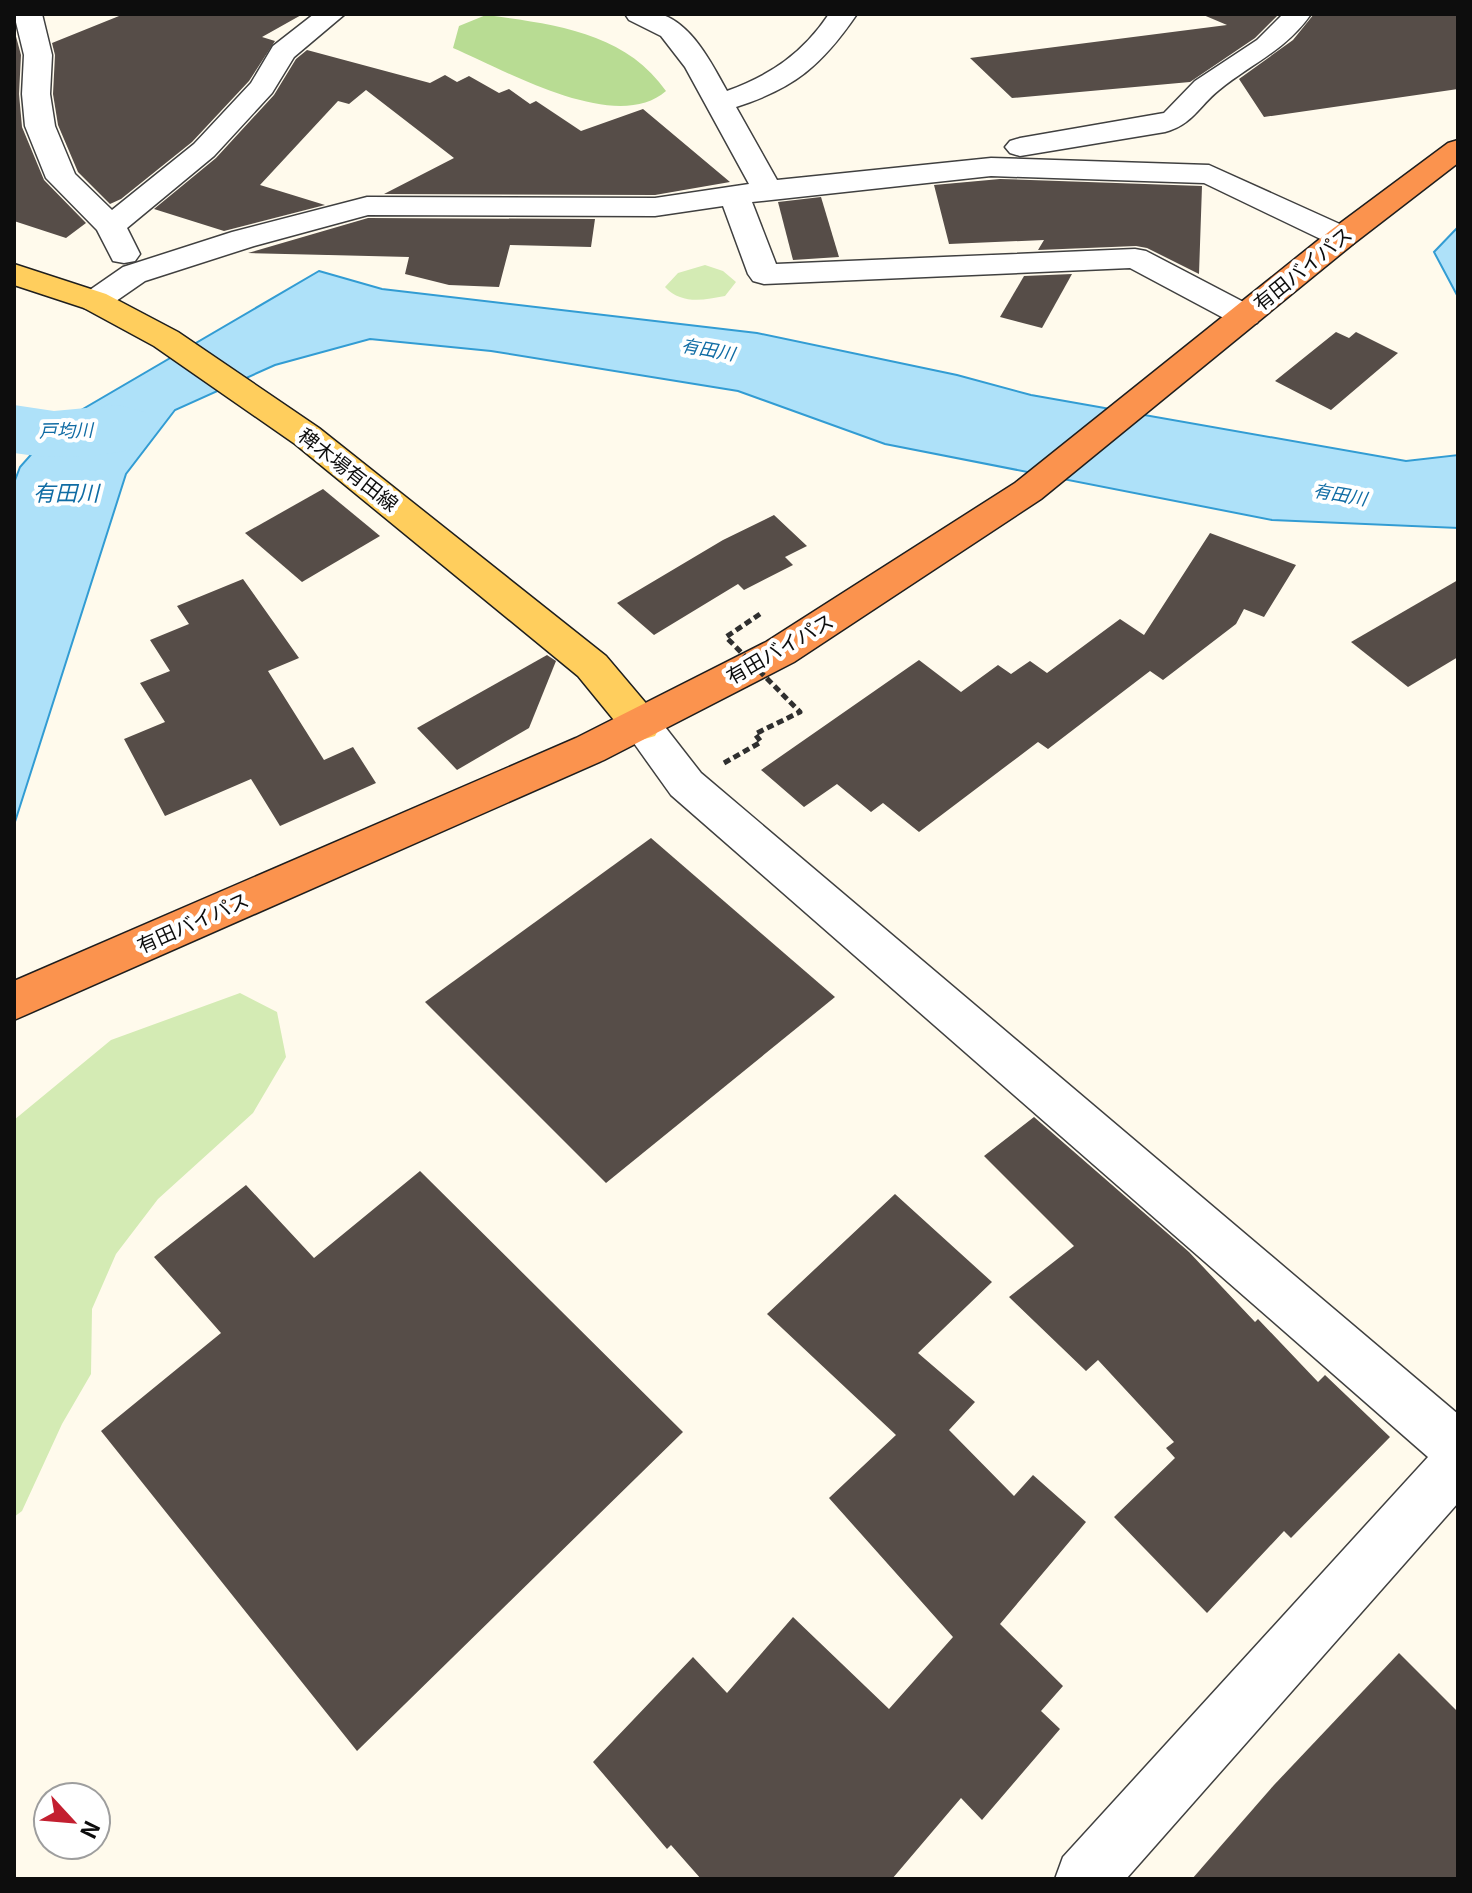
<svg xmlns="http://www.w3.org/2000/svg" width="1472" height="1893" font-family="Georgia,'Noto Sans JP',serif">
<style>
.green{fill:#d4ebb4}
.forest{fill:#b8dc93}
.water{fill:#aee1f9;stroke:#329cd3;stroke-width:2}
.lines{fill:none;stroke-linecap:round;stroke-linejoin:round}
.river{fill:#aee1f9;fill-rule:evenodd}
.building{fill:#564d48}
.minor-casing{stroke:#404040;stroke-width:3}
.major-casing{stroke:#1e1e1e;stroke-width:3}
.highway-casing{stroke:#1e1e1e;stroke-width:3}
.minor{fill:#fff;fill-rule:evenodd}
.major{fill:#ffce5d;fill-rule:evenodd}
.highway{fill:#fb934e;fill-rule:evenodd}
.path-bridge{stroke:#2f2f2f;stroke-width:5;stroke-dasharray:7 4;stroke-linecap:butt}
.labels{text-anchor:middle;stroke-width:8;stroke-linejoin:round;paint-order:stroke}
.far-water-label{font-size:18px;font-style:italic;fill:#106ca4;stroke:#fff}
.street-label{font-size:20px;fill:#0d0d0d;stroke:#fff}
.water-label{font-size:22px;font-style:italic;fill:#106ca4;stroke:#fff}
</style>
<rect width="100%" height="100%" fill="#fffaec"/>
<!-- green -->
<g class="green">
<path d="M705,265l18,6 13,11 -11,14c-21,4 -43,9 -60,-9l13,-14z"/>
<path d="M240,993l37,19 9,45 -33,56 -95,86 -42,55 -24,55 -1,65 -29,50 -40,87 -8,6v-397l97,-80z"/>
</g>
<!-- forest -->
<path class="forest" d="M486,15c67,9 139,17 180,76 -50,44 -161,-21 -213,-43l6,-22z"/>
<!-- water -->
<g class="water">
<path d="M1458,227v70l-24,-45z"/>
<path d="M319,271l63,18 375,44 200,42 74,20 375,66 52,-6v73l-186,-8 -387,-76 -147,-53 -247,-40 -121,-12 -95,26 -100,45 -49,64 -112,351v-342l6,-16 39,-44z"/>
</g>
<g class="lines">
<!-- river -->
<path class="river" d="M14,405l40,6 64,-6 27,7 11,17 -11,17c-44,12 -86,14 -131,7z"/>
</g>
<!-- building -->
<g class="building">
<path d="M124,14h179l-41,23 13,4 -26,40 -57,61 -71,57 -11,5 -32,-32 -20,-47 -5,-31 2,-39 -3,-12z"/>
<path d="M1201,14h78l-24,24 -65,44 -178,16 -42,-40 257,-33z"/>
<path d="M1314,14h144v75l-194,28 -25,-38 54,-39z"/>
<path d="M14,29l7,26 -2,39 3,33 22,53 42,43 -20,15 -52,-17z"/>
<path d="M307,50l123,33 15,-8 12,7 12,-6 30,17 10,-4 21,15 6,-3 45,30 62,-22 87,73 -75,13 -271,-1 70,-36 -88,-68 -17,14 -11,-3 -78,84 65,20 -101,26 -70,-22 62,-51 58,-63 22,-36z"/>
<path d="M1000,179l202,7 -3,88 -52,-26 -11,-2 -98,4 6,-10 -95,4 -15,-59z"/>
<path d="M821,197l18,60 -46,3 -15,-58z"/>
<path d="M368,218l227,1 -4,28 -81,-2 -11,42 -50,-2 -44,-11 4,-17 -161,-4z"/>
<path d="M1072,274l-30,54 -42,-11 24,-41z"/>
<path d="M1336,332l13,6 7,-6 42,21 -67,57 -56,-29z"/>
<path d="M323,489l57,47 -78,46 -57,-49z"/>
<path d="M774,515l33,31 -22,11 8,8 -49,25 -6,-6 -84,51 -37,-32 106,-63z"/>
<path d="M1210,533l86,32 -32,52 -20,-8 -8,15 -73,56 -13,-9 -102,78 -10,-7 -119,90 -36,-29 -12,9 -34,-28 -33,23 -43,-37 158,-110 42,32 37,-27 13,9 19,-13 17,12 73,-54 24,16z"/>
<path d="M243,579l56,79 -31,13 56,89 29,-13 23,36 -96,43 -29,-47 -86,37 -41,-77 41,-17 -25,-39 30,-12 -20,-31 39,-16 -12,-18z"/>
<path d="M1458,580v77l-50,30 -57,-45z"/>
<path d="M547,655l9,6 -27,67 -72,42 -40,-42z"/>
<path d="M651,838l184,159 -229,186 -181,-181z"/>
<path d="M1034,1117l155,135 66,70 3,-3 60,63 7,-7 65,62 -99,101 -7,-7 -77,82 -93,-96 61,-59 -9,-10 8,-6 -76,-82 -12,11 -77,-74 65,-51 -90,-90z"/>
<path d="M420,1171l263,261 -326,319 -256,-320 120,-98 -67,-76 92,-72 68,73z"/>
<path d="M895,1194l97,88 -74,71 57,49 -26,28 65,66 19,-21 53,47 -86,102 63,62 -22,25 19,18 -78,91 -21,-22 -69,81h-191l-30,-34 -4,4 -74,-87 100,-105 34,36 66,-76 96,92 64,-72 -124,-139 67,-63 -129,-121z"/>
<path d="M1399,1653l59,59v167h-266l82,-94z"/>
</g>
<g class="lines">
<!-- minor casing -->
<g class="minor-casing">
<g id="minor">
<path d="M14,14h28l10,41 -2,39 5,32 20,48 37,36 82,-66 57,-61 22,-37 41,-32h31l-51,43 -22,36 -58,63 -87,72 13,26 -5,7 -11,2 -11,-2 -16,-31 -51,-52 -21,-52 -3,-32 2,-39z"/>
<path d="M625,14c12,0 27,-2 38,1 30,11 49,49 64,76 44,-16 76,-38 102,-77h28c-35,51 -62,74 -121,93l41,73 214,-22 218,7 144,65 5,7 -5,7 -11,2 -11,-2 -127,-61 -213,-7 -239,26 24,62 359,-15 11,2 111,58 4,7 -4,7 -12,3 -12,-3 -103,-55 -366,16 -11,-3 -5,-7 -25,-68 -68,10 -287,-1 -114,31 -109,35 -39,27 -11,3 -11,-3 -5,-7 5,-7 39,-27 109,-35 135,-35 288,1 94,-14 -64,-117 -24,-31 -32,-16z"/>
<path d="M1283,14h28c-25,36 -60,50 -92,76 -20,16 -27,35 -54,42l-145,24 -10,-3 -5,-6 5,-6 10,-3 144,-25 31,-32 62,-41z"/>
<path d="M641,710l14,4 46,59 757,641v89l-332,376h-71l8,-22 365,-400 -757,-662 -50,-70 6,-11z"/>
</g>
</g>
<!-- major casing -->
<g class="major-casing">
<path id="major" d="M14,264l92,30 72,38 141,96 287,228 49,58 6,11 -6,11 -14,4 -14,-4 -49,-60 -283,-232 -141,-98 -70,-38 -70,-23z"/>
</g>
<!-- highway casing -->
<g class="highway-casing">
<path id="highway" d="M1458,140v23l-105,81 -312,255 -247,163 -190,98 -590,260v-39l562,-243 190,-96 249,-159 316,-253 117,-87z"/>
</g>
<!-- minor -->
<use href="#minor" class="minor"/>
<!-- major -->
<use href="#major" class="major"/>
<!-- highway -->
<use href="#highway" class="highway"/>
<!-- path-bridge -->
<path class="path-bridge" d="M724,763l37,-21 -6,-8 45,-22 -74,-75 34,-23"/>
</g>
<g class="labels">
<!-- far-water labels -->
<g class="far-water-label">
<text transform="translate(708 350) rotate(10)" y="6">有田川</text>
<text transform="translate(66 431) rotate(-1)" y="6">戸均川</text>
<text transform="translate(1340 495) rotate(10)" y="6">有田川</text>
</g>
<!-- street labels -->
<g class="street-label">
<text transform="translate(1303 269) rotate(-39)" y="7">有田バイパス</text>
<text transform="translate(348 470) rotate(38)" y="7">稗木場有田線</text>
<text transform="translate(780 649) rotate(-30)" y="7">有田バイパス</text>
<text transform="translate(193 923) rotate(-24)" y="7">有田バイパス</text>
</g>
<!-- water labels -->
<g class="water-label">
<text x="66" y="501">有田川</text>
</g>
</g>
<!-- border -->
<rect width="1472" height="1893" fill="none" stroke="#0d0d0d" stroke-width="32"/>
<!-- north arrow -->
<g transform="translate(72 1821) rotate(116)"><circle r="38" fill="#ffffff" stroke="#9e9e9e" stroke-width="2"/>
<path d="M0-6L14 30L0 20L-14 30Z" fill="#c31f30"/>
<text y="-12" font-size="22" font-weight="bold" text-anchor="middle" fill="#0d0d0d">N</text>
</g>
</svg>
